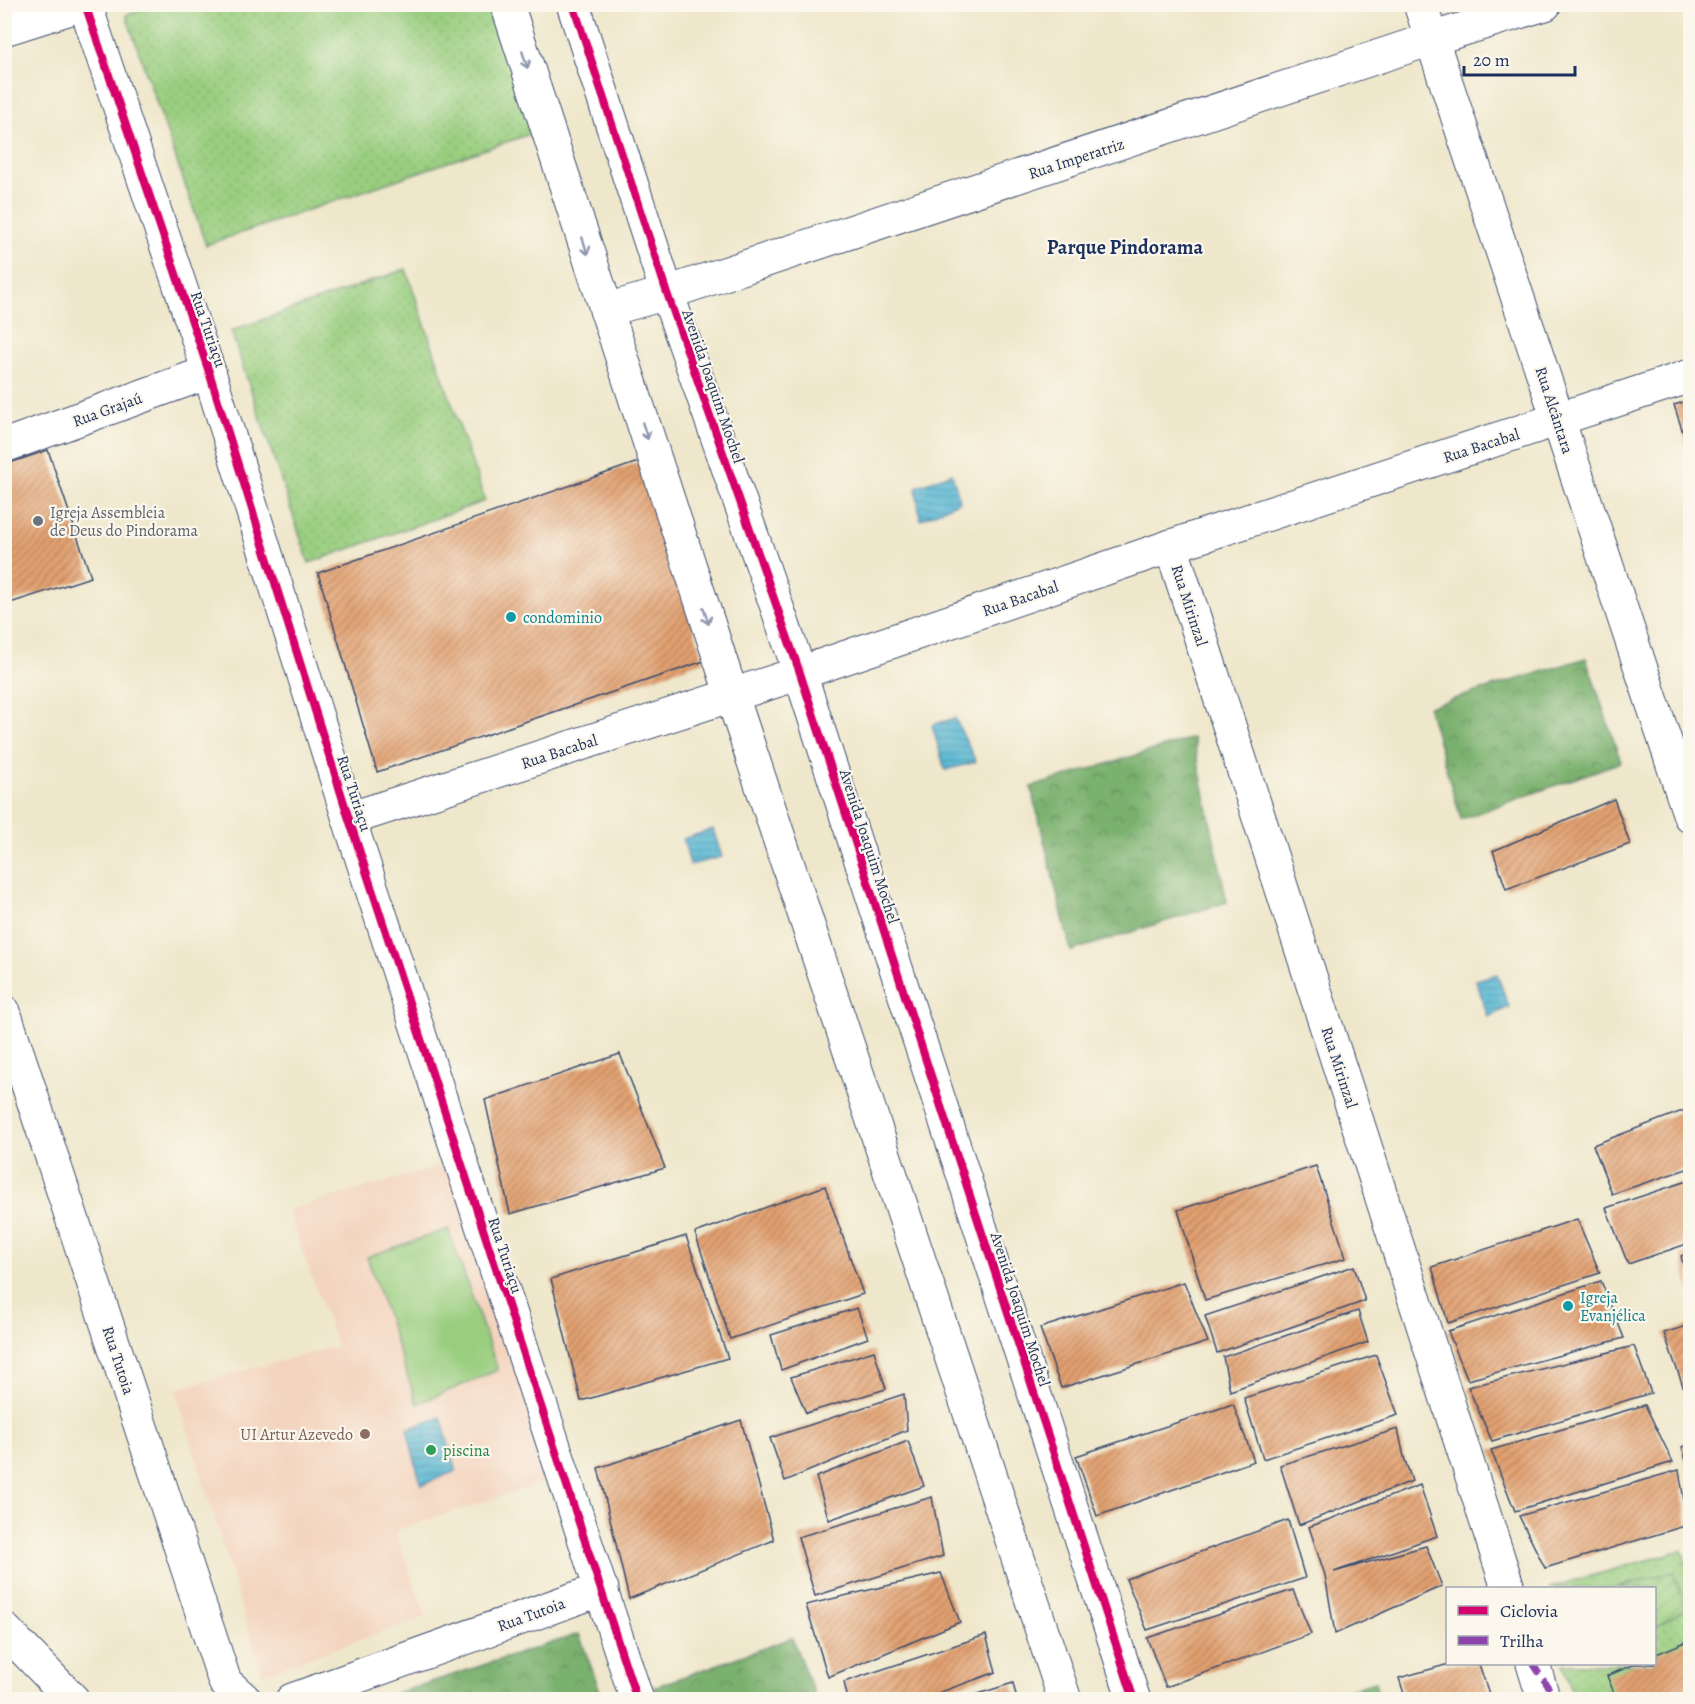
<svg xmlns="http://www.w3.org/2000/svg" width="1695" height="1704" font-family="Alegreya,serif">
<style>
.built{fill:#f3d4be}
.grass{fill:url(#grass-dots);stroke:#5a7e6e;stroke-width:1.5}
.forest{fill:url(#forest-crowns);stroke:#4a7066;stroke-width:1.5}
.garden{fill:url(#garden-furrows);stroke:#5a7e6e;stroke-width:1.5}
.pitch{fill:#99ce7f;stroke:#5a7e6e;stroke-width:1.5}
.water{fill:url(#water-rules);stroke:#387298;stroke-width:1.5}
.building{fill:url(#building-hatch)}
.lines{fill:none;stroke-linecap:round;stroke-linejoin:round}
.minor-casing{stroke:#3b4b6e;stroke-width:35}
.tertiary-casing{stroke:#3b4b6e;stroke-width:35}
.minor{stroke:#fff;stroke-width:33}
.tertiary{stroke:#fff;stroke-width:33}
.quiet{stroke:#8e44ad;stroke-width:6;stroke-dasharray:12 6;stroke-linecap:butt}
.cycleway-casing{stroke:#fbf7ec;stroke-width:11}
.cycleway{stroke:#d6006c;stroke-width:8}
.oneway{stroke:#8d97ae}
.worship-dot{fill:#6b7280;stroke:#fbf7ec;stroke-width:2}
.culture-dot{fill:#0f9aa8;stroke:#fbf7ec;stroke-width:2}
.education-dot{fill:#8d6e63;stroke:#fbf7ec;stroke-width:2}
.leisure-dot{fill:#2e9e5b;stroke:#fbf7ec;stroke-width:2}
.labels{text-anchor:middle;stroke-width:4.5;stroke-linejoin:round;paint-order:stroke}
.street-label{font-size:16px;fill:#1b2f5e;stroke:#fbf7ec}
.worship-label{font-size:16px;fill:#5b616d;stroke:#fbf7ec;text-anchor:start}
.culture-label{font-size:16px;fill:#0d838f;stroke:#fbf7ec;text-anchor:start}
.education-label{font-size:16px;fill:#785e54;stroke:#fbf7ec;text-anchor:end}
.leisure-label{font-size:16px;fill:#27864d;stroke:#fbf7ec;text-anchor:start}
.quarter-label{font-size:20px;font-weight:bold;fill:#1b2f5e;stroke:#fbf7ec}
</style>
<defs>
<pattern id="grass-dots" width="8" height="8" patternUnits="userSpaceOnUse" patternTransform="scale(1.5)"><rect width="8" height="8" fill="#99ce7f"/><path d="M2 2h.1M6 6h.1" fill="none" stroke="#83b170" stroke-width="1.8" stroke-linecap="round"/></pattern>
<pattern id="forest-crowns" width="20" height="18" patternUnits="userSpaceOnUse" patternTransform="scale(1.5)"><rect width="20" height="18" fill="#7ab16e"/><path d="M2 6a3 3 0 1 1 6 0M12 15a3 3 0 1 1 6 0" fill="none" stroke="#63905e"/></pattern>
<pattern id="garden-furrows" width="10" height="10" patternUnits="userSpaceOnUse" patternTransform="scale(1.5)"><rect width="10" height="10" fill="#99ce7f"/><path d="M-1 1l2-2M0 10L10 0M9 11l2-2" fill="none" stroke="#83b170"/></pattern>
<pattern id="water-rules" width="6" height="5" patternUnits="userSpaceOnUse" patternTransform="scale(1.5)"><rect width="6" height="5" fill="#55b6d3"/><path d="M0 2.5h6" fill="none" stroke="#4694ae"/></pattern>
<pattern id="building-hatch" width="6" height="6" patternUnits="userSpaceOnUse" patternTransform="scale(1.5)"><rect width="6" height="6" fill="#e2a070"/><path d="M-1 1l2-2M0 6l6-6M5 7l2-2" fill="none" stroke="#b6835f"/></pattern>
</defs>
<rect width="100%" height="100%" fill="#fbf7ec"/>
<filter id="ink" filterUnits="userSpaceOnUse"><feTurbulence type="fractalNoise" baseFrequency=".0167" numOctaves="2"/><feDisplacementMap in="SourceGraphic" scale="12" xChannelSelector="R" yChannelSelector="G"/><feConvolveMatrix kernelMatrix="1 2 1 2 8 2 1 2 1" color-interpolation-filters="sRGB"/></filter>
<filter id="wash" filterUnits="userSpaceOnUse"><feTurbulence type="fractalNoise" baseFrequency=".008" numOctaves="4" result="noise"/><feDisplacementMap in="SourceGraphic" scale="24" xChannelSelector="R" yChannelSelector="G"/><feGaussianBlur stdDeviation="1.35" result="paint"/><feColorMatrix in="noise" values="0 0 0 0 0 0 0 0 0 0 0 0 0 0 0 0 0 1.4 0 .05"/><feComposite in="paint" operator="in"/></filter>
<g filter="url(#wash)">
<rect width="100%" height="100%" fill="#efe7cb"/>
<!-- built -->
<path class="built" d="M451,1163l105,315 -161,53 31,86 -164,57 -87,-285 162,-43 -50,-136z"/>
<!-- grass -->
<g class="grass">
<path d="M157,4l333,1 43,128 -327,112 -80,-230z"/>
<path d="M406,269l79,232 -176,62 -78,-232z"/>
<path d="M1682,1550l8,24v125h-115l-12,-35h91v-76h-105z"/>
</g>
<!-- forest -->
<g class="forest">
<path d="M1586,658l35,104 -160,57 -33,-112z"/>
<path d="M1193,738l34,164 -156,49 -40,-164z"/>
<path d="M579,1634l24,65h-224z"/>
<path d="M792,1638l24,61h-158l-4,-12z"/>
<path d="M1375,1682l4,17h-61z"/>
</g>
<!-- garden -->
<path class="garden" d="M1673,1572l13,36 -31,20 -1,-40h-39z"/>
<!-- pitch -->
<path class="pitch" d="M448,1229l50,141 -81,34 -50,-147z"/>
<!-- water -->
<g class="water">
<path d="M952,473l8,28 -40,19 -4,-33z"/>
<path d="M955,718l21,44 -31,8 -13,-45z"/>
<path d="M713,829l9,28 -32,8 -7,-26z"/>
<path d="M1497,974l12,33 -21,10 -12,-37z"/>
<path d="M441,1417l15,54 -35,14 -14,-56z"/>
</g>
<g id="blocks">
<!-- building -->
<g class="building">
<path d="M1690,400v54l-16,-49z"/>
<path d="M48,450l43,127 -87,28v-140z"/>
<path d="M641,461l63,200 -327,111 -59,-199z"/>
<path d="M1614,799l16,45 -124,45 -13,-38z"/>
<path d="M620,1054l45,114 -155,46 -25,-114z"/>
<path d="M1690,1108v60l-78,26 -19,-49z"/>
<path d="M1316,1166l30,92 -141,42 -27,-90z"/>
<path d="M1690,1180v63l-62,21 -22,-56z"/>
<path d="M825,1186l38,108 -133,45 -35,-106z"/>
<path d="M1577,1219l23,54 -152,50 -16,-56z"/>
<path d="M686,1236l42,122 -147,43 -30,-122z"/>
<path d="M1690,1253v39l-9,-36z"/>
<path d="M1354,1266l11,35 -148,52 -12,-37z"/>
<path d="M1601,1281l23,57 -156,42 -20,-49z"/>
<path d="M1184,1282l24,60 -147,46 -21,-60z"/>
<path d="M857,1308l11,30 -87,32 -10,-35z"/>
<path d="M1358,1311l10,31 -138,49 -7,-34z"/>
<path d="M1690,1325v61l-6,3 -20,-56z"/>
<path d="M1634,1346l17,47 -159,48 -24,-54z"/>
<path d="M874,1351l12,38 -80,24 -15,-36z"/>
<path d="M1376,1355l22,60 -135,44 -19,-61z"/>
<path d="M904,1394l3,36 -122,51 -15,-43z"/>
<path d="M1233,1404l21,57 -157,55 -21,-60z"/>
<path d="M1645,1405l28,57 -158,49 -24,-61z"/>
<path d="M741,1420l33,120 -145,59 -31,-131z"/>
<path d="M1398,1429l6,28 8,24 -113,44 -19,-60z"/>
<path d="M908,1441l16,45 -95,34 -13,-43z"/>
<path d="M1690,1444v30l-8,-27z"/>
<path d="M1679,1470l9,55 -143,43 -26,-52z"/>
<path d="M1420,1485l17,51 -103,36 92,-26 16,40 -107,48 -10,-59 -16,-48z"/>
<path d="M932,1497l11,59 -128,40 -17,-59z"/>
<path d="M1288,1520l17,58 -158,52 -21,-51z"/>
<path d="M941,1573l19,49 -132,55 -22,-72z"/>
<path d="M1293,1590l18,44 -145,53 -19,-49z"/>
<path d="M986,1635l10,37 -77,28h-71l-4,-18z"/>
<path d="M1690,1640v60h-73l-10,-24 28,-12h19v-9z"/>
<path d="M1449,1664h30l12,36h-85l-7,-22z"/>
<path d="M1013,1683l4,17h-55v-1z"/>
</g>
</g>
</g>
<g filter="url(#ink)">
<use href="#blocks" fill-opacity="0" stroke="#3b4b6e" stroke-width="1.5"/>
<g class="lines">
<!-- minor casing -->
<g class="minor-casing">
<g id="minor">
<path d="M85,4l124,368 140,447 288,881"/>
<path d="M1420,4l270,812"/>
<path d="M4,29l79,-25"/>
<path d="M606,310l61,-17 764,-254 114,-35"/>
<path d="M4,446l205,-74"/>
<path d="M1171,546l337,1042"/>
<path d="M349,819l451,-146 371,-127 519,-170"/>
<path d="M4,1012l221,670 20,18"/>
<path d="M4,1629l69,71"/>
<path d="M1533,1664l11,36"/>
<path d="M292,1700l310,-111"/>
</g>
</g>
<!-- tertiary casing -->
<g class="tertiary-casing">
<g id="tertiary">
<path d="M507,4l225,692 333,1004"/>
<path d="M573,4l94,289 133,380 334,1027"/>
</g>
</g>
<!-- minor -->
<use href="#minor" class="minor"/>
<!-- tertiary -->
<use href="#tertiary" class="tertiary"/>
<!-- quiet -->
<path class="quiet" d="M1533,1664l24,36"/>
<!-- cycleway casing -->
<g class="cycleway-casing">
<g id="cycleway">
<path d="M85,4l124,368 140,447 288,881"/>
<path d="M573,4l94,289 133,380 334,1027"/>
</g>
</g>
<!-- cycleway -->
<use href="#cycleway" class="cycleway"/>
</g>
<!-- one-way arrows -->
<defs><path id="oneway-shaft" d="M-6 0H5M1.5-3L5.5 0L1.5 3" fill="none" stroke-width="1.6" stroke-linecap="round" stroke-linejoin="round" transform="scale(1.5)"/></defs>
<g class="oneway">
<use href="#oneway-shaft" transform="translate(525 60) rotate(72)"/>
<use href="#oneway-shaft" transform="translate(585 246) rotate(72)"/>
<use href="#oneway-shaft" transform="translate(645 431) rotate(72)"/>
<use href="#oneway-shaft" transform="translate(706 616) rotate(72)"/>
</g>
</g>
<!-- markers -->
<circle class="worship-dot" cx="38" cy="521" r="6"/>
<g class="culture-dot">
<circle cx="511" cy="617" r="6"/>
<circle cx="1568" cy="1306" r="6"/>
</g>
<circle class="education-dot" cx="365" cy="1434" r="6"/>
<circle class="leisure-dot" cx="431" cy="1450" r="6"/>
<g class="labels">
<!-- street labels -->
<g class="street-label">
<text transform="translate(1076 158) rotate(-18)" y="6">Rua Imperatriz</text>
<text transform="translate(209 329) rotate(71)" y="6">Rua Turiaçu</text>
<text transform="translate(714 386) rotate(71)" y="6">Avenida Joaquim Mochel</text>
<text transform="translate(107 409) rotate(-20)" y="6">Rua Grajaú</text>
<text transform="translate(1555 410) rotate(72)" y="6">Rua Alcântara</text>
<text transform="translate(1481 445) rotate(-18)" y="6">Rua Bacabal</text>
<text transform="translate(1020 598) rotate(-19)" y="6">Rua Bacabal</text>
<text transform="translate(1190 605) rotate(72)" y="6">Rua Mirinzal</text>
<text transform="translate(559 751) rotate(-18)" y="6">Rua Bacabal</text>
<text transform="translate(355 793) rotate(72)" y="6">Rua Turiaçu</text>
<text transform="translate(870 846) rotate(72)" y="6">Avenida Joaquim Mochel</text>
<text transform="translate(1340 1067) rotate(72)" y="6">Rua Mirinzal</text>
<text transform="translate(506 1255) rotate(72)" y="6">Rua Turiaçu</text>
<text transform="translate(1021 1309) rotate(72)" y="6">Avenida Joaquim Mochel</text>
<text transform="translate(119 1360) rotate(72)" y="6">Rua Tutoia</text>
<text transform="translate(531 1614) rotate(-20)" y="6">Rua Tutoia</text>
</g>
<!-- worship labels -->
<g class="worship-label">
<text x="50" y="518">Igreja Assembleia<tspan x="50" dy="18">de Deus do Pindorama</tspan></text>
</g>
<!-- culture labels -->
<g class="culture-label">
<text x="523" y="623">condominio</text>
<text x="1580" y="1303">Igreja<tspan x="1580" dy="18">Evanjélica</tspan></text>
</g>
<!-- education labels -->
<g class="education-label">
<text x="353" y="1440">UI Artur Azevedo</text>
</g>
<!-- leisure labels -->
<g class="leisure-label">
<text x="443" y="1456">piscina</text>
</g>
<!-- quarter labels -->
<g class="quarter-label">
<text x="1125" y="254">Parque Pindorama</text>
</g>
</g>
<!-- margin -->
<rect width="1695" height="1704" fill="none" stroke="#fbf7ec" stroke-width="24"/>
<!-- legend -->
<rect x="1446" y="1587" width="210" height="78" fill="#fbf7ec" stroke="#a1a7b3" stroke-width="1.5"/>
<rect x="1458" y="1606" width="30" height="9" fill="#d6006c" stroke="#a1a7b3" stroke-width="1.5"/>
<text x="1500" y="1617" font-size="18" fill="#1b2f5e">Ciclovia</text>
<rect x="1458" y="1636" width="30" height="9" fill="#8e44ad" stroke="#a1a7b3" stroke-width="1.5"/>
<text x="1500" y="1647" font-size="18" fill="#1b2f5e">Trilha</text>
<!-- scale -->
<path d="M1464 66v9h111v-9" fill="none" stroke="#1b2f5e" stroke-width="3"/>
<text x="1473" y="66" font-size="18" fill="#1b2f5e" stroke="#fbf7ec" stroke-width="4.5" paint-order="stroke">20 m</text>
</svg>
